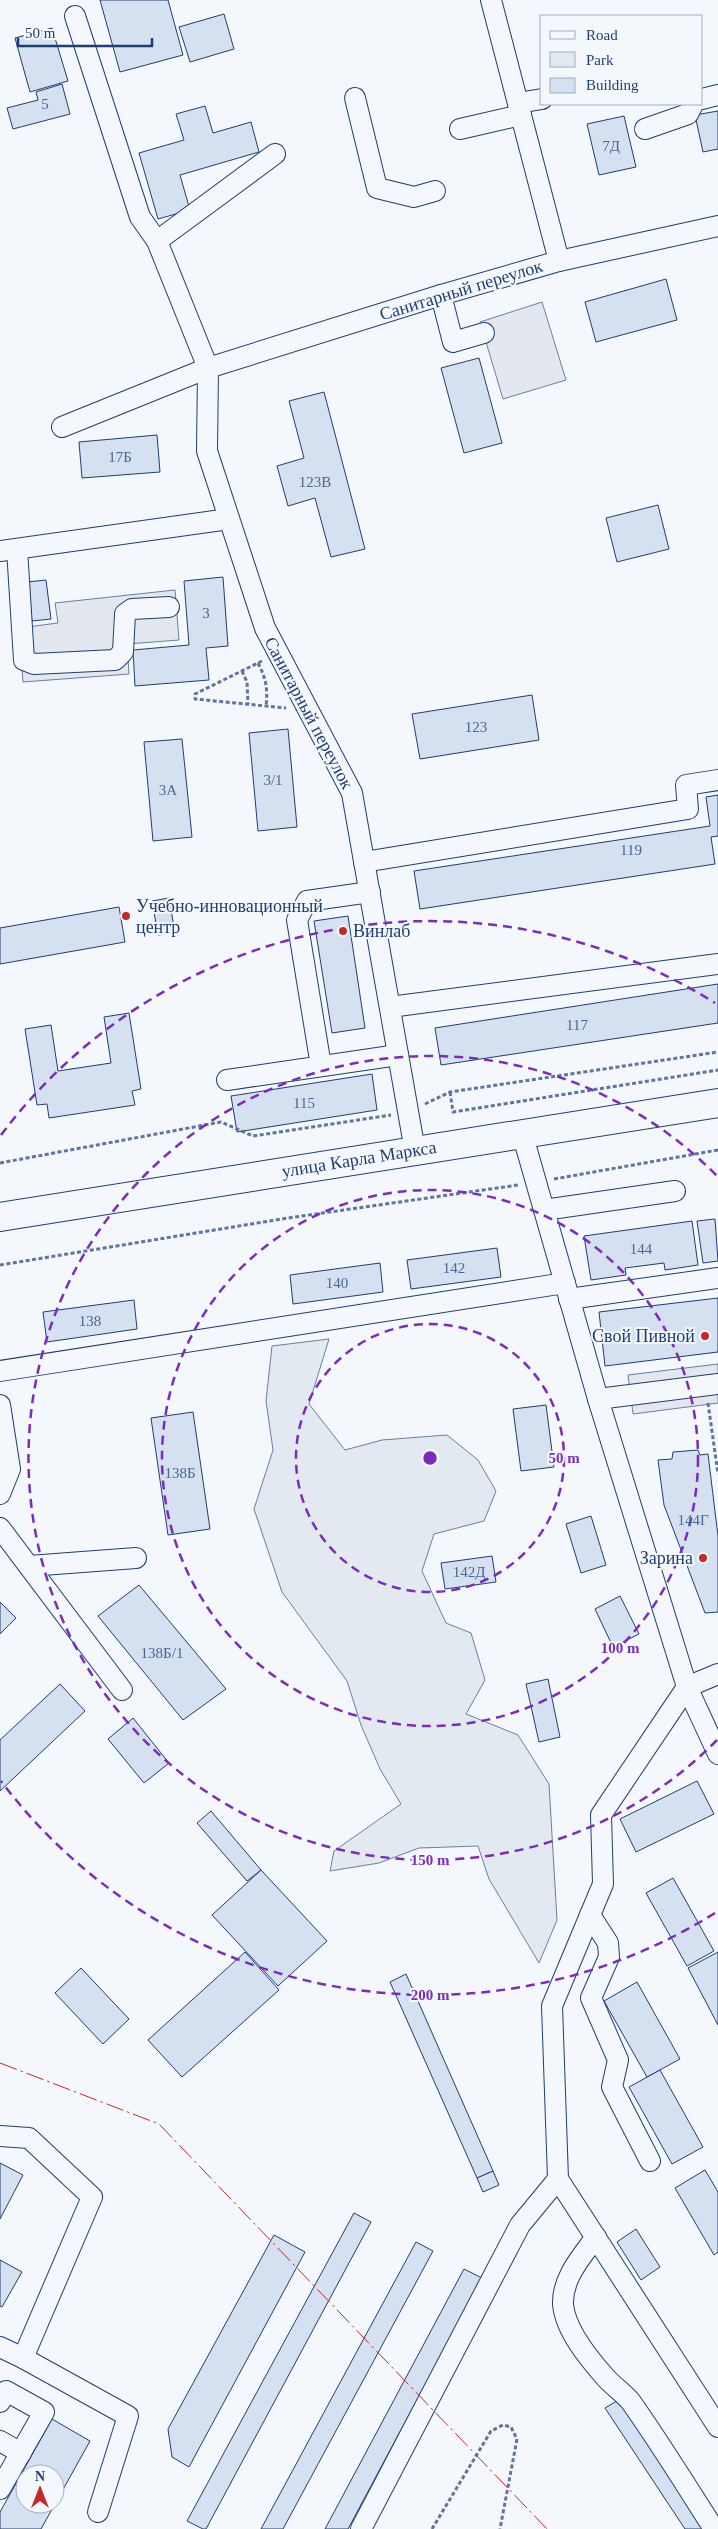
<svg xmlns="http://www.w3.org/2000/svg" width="718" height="2529" font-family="'Times New Roman',serif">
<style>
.green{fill:#e3e9f0;stroke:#687fa3}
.parking{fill:#e3e8f0;stroke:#687fa3}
.building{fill:#d5e0f0;stroke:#1d3f73;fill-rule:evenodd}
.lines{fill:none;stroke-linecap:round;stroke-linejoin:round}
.minor-casing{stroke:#1d3f73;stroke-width:22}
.highway-casing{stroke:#1d3f73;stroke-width:30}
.path{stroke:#5e769c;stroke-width:3;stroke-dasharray:4 2.5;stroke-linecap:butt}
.minor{stroke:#f4f7fb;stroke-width:20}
.highway{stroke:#f4f7fb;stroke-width:28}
.power{stroke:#c62828;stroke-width:1;stroke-dasharray:18 4 2.5 4;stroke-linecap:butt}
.ring{fill:none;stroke:#7b2cbf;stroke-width:2.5;stroke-dasharray:9 6}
.poi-dot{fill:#c62828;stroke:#f4f7fb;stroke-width:2}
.labels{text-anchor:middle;stroke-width:4;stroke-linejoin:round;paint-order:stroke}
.number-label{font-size:15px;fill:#4b6792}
.street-label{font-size:18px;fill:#1d3f73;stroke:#f4f7fb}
.poi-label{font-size:18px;fill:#1d3f73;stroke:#f4f7fb;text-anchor:start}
.centre{fill:#7b2cbf;stroke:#f4f7fb;stroke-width:2.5}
.ring-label{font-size:15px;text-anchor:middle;font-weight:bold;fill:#7b2cbf;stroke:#f4f7fb;stroke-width:4;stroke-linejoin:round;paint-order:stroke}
</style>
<rect width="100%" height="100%" fill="#f4f7fb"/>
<!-- green -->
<path class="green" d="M329,1339l-20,65 36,46 37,-10 65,-5 31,25 18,31 -12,30 -50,13 -12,37 24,52 25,10 14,47 -19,34 52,21 31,49 8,136 -18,43 -50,-84 -11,-33 -59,2 -40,15 -49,8 4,-20 67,-47 -21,-35 -19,-44 -14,-44 -65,-89 -28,-83 19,-59 -7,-49 6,-55z"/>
<!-- parking -->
<g class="parking">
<path d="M542,302l24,78 -63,19 -23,-77z"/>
<path d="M175,590l4,50 -52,4 2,30 -106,8 -4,-54 39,-5 -3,-20z"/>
<path d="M718,1364v39l-85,11 -5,-39z"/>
</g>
<!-- building -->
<g class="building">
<path d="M100,0h68l15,55 -63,17z"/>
<path d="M224,14l10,35 -44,13 -11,-35z"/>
<path d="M52,28l16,53 -38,11 -15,-54z"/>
<path d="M62,84l8,30 -57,15 -6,-21 31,-8 -2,-8z"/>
<path d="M205,106l8,27 38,-11 8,30 -79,23 10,35 -32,9 -19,-66 45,-13 -8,-26z"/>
<path d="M718,111v38l-15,3 -8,-37z"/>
<path d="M624,116l12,51 -37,8 -12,-51z"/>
<path d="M666,279l11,41 -81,22 -11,-40z"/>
<path d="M479,358l23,85 -38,10 -23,-85z"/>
<path d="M324,392l41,157 -34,8 -16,-59 -27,8 -11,-40 27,-8 -15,-57z"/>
<path d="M157,435l3,37 -78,6 -3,-36z"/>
<path d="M658,505l11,44 -52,13 -11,-44z"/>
<path d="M223,577l5,69 -22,2 3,32 -74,6 -2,-36 56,-5 -5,-64z"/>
<path d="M46,580l5,39 -19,2 -5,-39z"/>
<path d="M532,695l7,45 -119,19 -8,-45z"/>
<path d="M288,729l9,98 -39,4 -9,-98z"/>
<path d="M182,739l10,98 -39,4 -9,-99z"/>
<path d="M718,795v41l-7,1 4,27 -295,45 -6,-38 296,-45 -4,-29z"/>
<path d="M169,898l6,35 -17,2 -6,-34z"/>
<path d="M119,907l6,35 -125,22v-36z"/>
<path d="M348,916l17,112 -33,5 -18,-112z"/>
<path d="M718,984v39l-277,42 -6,-37z"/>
<path d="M129,1013l12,76 -9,2 3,14 -86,13 -2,-14 -10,1 -12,-76 26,-4 7,46 53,-8 -7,-46z"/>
<path d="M372,1074l5,36 -140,22 -6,-36z"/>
<path d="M715,1219l3,42 -15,2 -6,-42z"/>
<path d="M692,1221l6,44 -33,5 -1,-7 -39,5 1,7 -35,5 -7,-44z"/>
<path d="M497,1248l4,29 -90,12 -4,-29z"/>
<path d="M380,1263l3,29 -90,12 -3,-29z"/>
<path d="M718,1298v54l-113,14 -6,-54z"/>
<path d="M134,1300l3,29 -90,13 -4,-30z"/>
<path d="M546,1405l8,62 -33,4 -8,-62z"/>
<path d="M193,1412l17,117 -42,6 -17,-117z"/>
<path d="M698,1450l2,5 8,-1 10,82v76l-13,1 -41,-108 -6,-45 14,-1 1,-7z"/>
<path d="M591,1516l15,49 -25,8 -15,-49z"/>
<path d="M492,1556l4,26 -51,7 -4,-26z"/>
<path d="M139,1585l87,104 -43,31 -85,-104z"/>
<path d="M620,1596l19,38 -26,13 -18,-38z"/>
<path d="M0,1602l16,16 -16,16z"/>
<path d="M548,1679l12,58 -21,5 -13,-58z"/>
<path d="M60,1684l25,27 -85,80v-51z"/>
<path d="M133,1718l36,45 -25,20 -36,-44z"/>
<path d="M697,1781l17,33 -78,38 -16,-33z"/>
<path d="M211,1811l50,59 -14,11 -50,-58z"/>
<path d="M261,1870l66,71 -49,45 -66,-71z"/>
<path d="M673,1878l41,73 -27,15 -41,-73z"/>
<path d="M245,1952l34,38 -97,87 -34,-37z"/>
<path d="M718,1952v73l-30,-57z"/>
<path d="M81,1968l48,51 -26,25 -48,-51z"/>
<path d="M406,1974l87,197 -16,7 -87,-196z"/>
<path d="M637,1982l43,77 -33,18 -43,-76z"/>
<path d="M660,2070l43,77 -31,17 -43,-77z"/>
<path d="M0,2163l23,12 -23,44z"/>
<path d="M705,2170l13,22v60l-4,3 -39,-67z"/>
<path d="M493,2171l6,14 -16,7 -6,-14z"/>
<path d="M354,2213l17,9 -165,307h-3l-16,-8z"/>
<path d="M636,2229l24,38 -19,13 -24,-38z"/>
<path d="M274,2235l31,17 -116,215 -17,-10 -4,-28z"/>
<path d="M416,2242l17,9 -150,278h-22z"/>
<path d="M0,2260l22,12 -20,35 -2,-1z"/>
<path d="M464,2269l18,9 -134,251h-23z"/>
<path d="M620,2399l84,130h-19l-80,-121z"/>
<path d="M52,2419l38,22 -49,88h-41v-17zM25,2474h30v30h-30z"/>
</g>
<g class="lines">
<!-- minor casing -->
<g class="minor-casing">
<g id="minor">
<path d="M491,0l68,261"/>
<path d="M75,16l65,201 17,24 51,127 -1,83 58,177 87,165 63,358"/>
<path d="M355,98l22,90 37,9 21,-6"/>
<path d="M702,99l16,-4"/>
<path d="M518,103l24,-4"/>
<path d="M460,129l61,-14"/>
<path d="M645,129l43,-15 5,-10"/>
<path d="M157,241l118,-87"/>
<path d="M441,295l12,47 31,-9"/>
<path d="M62,427l146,-59 233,-73 118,-34 159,-35"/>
<path d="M17,549l7,111 10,4 81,-4 8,-8 2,-38 7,-5 37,-2"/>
<path d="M0,551l229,-32"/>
<path d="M364,862l324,-53 -2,-24 32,-5"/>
<path d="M390,1007l328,-43"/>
<path d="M321,1066l-24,-146 10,-19 63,-9"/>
<path d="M227,1080l171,-25"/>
<path d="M522,1133l76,266 89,288 31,67"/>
<path d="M544,1210l131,-19"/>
<path d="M569,1299l149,-21"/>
<path d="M0,1371l565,-88"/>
<path d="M598,1399l120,-15"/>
<path d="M0,1405l10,64 -10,25"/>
<path d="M0,1528l122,162"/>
<path d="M29,1566l107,-8"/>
<path d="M718,1674l-31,13 -86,128 2,69 -51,122 6,173 160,248"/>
<path d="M590,1915l18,28 1,14 -18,41 27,62 -6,27 38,74"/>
<path d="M0,2136l29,2 63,59 -69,161 -23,-11"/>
<path d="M596,2237c-14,19 -34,41 -33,67 2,26 26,55 43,74 8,9 18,15 25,24 29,41 56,85 83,127"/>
<path d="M23,2358l105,58 -30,96"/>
<path d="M0,2402l6,-11 38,21 -44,77"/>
<path d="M0,2441l21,12"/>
<path d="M361,2529l159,-304 38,-46"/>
</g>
</g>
<!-- highway casing -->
<g class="highway-casing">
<path id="highway" d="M0,1217l718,-114"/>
</g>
<!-- path -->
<g class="path">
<path d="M262,661l-67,33v5l91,9"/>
<path d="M258,663c8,15 10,26 8,43"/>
<path d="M242,671l5,11 1,22"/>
<path d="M450,1092l3,20 265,-42"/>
<path d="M425,1104l25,-12 268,-40"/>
<path d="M0,1163l221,-41 32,14 138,-21"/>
<path d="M554,1179l164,-29"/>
<path d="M0,1265l288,-47 230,-33"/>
<path d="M708,1403l10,71"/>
<path d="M432,2529l59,-98 12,-6 8,2 6,12 -17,90"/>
</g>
<!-- minor -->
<use href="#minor" class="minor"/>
<!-- highway -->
<use href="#highway" class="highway"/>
<!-- power -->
<path class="power" d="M0,2063l159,61 388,405"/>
</g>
<!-- distance rings -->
<g class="ring">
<circle cx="430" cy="1458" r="134"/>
<circle cx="430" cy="1458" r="268"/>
<path d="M717 1740A402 402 0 1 1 717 1176"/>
<path d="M715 1913A537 537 0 0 1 1 1781M1 1135A537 537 0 0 1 715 1003"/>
</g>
<!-- markers -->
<g class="poi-dot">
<circle cx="126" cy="916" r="5"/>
<circle cx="343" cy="931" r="5"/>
<circle cx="705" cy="1336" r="5"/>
<circle cx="703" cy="1558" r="5"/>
</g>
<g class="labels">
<!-- number labels -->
<g class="number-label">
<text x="45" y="109">5</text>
<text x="611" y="151">7Д</text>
<text x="120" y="462">17Б</text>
<text x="315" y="487">123В</text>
<text x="206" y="618">3</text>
<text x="476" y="732">123</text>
<text x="273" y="785">3/1</text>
<text x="168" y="795">3А</text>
<text x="631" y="855">119</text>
<text x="577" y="1030">117</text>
<text x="304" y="1108">115</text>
<text x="641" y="1254">144</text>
<text x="454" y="1273">142</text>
<text x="337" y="1288">140</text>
<text x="90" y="1326">138</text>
<text x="180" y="1478">138Б</text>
<text x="693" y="1525">144Г</text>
<text x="469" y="1577">142Д</text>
<text x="162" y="1658">138Б/1</text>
</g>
<!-- street labels -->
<g class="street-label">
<text transform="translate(461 290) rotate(-17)" y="6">Санитарный переулок</text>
<text transform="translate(309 713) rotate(62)" y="6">Санитарный переулок</text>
<text transform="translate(359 1159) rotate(-9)" y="6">улица Карла Маркса</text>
</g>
<!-- poi labels -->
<g class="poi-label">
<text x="136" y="912">Учебно-инновационный<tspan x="136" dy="21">центр</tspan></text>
<text x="353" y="937">Винлаб</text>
<text x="695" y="1342" text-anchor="end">Свой Пивной</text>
<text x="693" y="1564" text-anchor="end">Зарина</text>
</g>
</g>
<circle cx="430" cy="1458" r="8" class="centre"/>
<g class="ring-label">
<text x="564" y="1463">50 m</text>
<text x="620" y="1653">100 m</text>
<text x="430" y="1865">150 m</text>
<text x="430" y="2000">200 m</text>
</g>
<!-- legend -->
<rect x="540" y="15" width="162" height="90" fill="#f4f7fb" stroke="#9eadc5"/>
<rect x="550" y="31" width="25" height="8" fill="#f4f7fb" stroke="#9eadc5"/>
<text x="586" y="40" font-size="15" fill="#1d3f73">Road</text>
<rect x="550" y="52" width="25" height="15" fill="#e3e9f0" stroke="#9eadc5"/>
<text x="586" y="65" font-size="15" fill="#1d3f73">Park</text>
<rect x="550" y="78" width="25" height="15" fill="#d5e0f0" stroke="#9eadc5"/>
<text x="586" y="90" font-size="15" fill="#1d3f73">Building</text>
<!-- north arrow -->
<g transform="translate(40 2489)"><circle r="24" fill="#f4f7fb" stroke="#9eadc5"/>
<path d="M0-4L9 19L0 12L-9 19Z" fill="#c62828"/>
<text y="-8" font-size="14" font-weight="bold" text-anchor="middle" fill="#1d3f73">N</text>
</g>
<!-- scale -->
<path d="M18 38v8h134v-8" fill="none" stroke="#1d3f73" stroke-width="2.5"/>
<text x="25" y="38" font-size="15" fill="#1d3f73" stroke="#f4f7fb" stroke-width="4" paint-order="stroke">50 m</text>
</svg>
